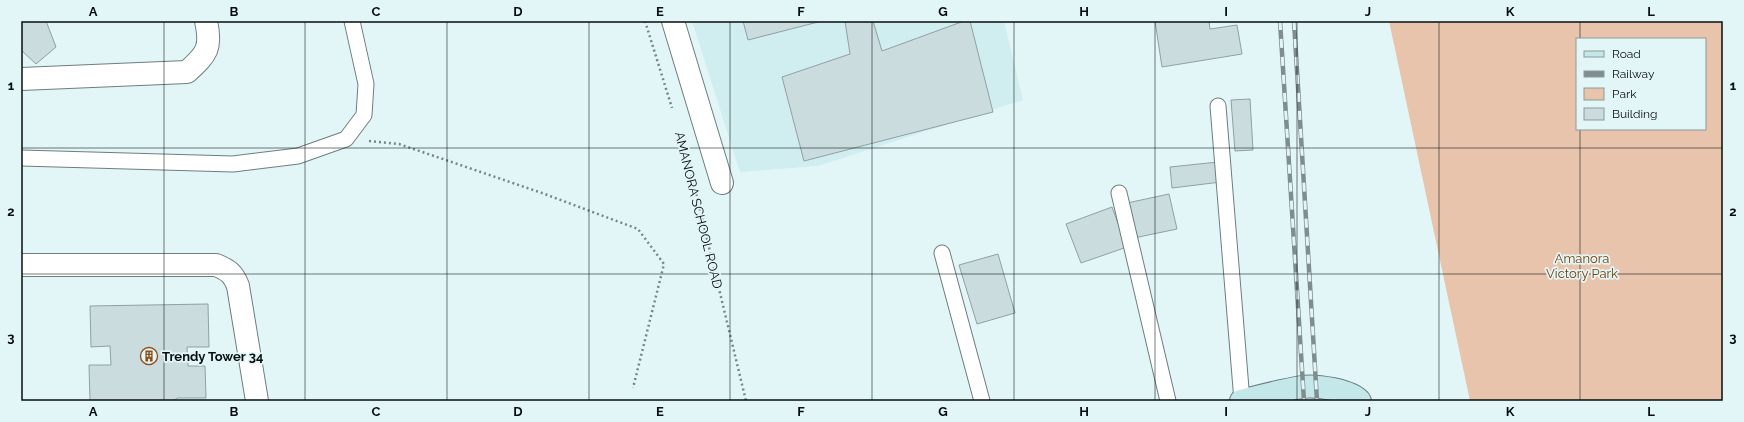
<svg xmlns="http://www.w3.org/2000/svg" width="1744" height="422" font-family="Raleway,sans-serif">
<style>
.built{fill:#d0edef}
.green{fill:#e8c4ac;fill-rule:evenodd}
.building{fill:#cadcde;stroke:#8fa1a2}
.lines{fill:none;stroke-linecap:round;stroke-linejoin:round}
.lane-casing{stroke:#6d7e7f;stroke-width:17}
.street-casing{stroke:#6d7e7f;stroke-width:24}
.secondary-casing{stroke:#6d7e7f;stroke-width:24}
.path{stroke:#788586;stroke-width:2.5;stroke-dasharray:2 3;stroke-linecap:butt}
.lane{stroke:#fff;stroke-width:15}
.street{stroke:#fff;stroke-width:22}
.secondary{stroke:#c4e8ea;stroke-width:22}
.rail-casing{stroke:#7f8d8e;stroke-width:4.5}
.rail{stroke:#e3f6f7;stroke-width:3;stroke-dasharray:9;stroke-linecap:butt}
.grid{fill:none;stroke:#080e0f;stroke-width:1;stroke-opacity:0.55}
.labels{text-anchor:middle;stroke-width:3.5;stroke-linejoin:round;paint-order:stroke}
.street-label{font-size:13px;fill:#080e0f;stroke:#e3f6f7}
.park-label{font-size:13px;fill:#773f0c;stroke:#e3f6f7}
.poi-label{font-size:13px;font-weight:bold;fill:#080e0f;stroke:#e3f6f7;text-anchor:start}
.neatline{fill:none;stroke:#080e0f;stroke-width:1.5}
.grid-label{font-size:13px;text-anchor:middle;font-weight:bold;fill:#080e0f}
</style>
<rect width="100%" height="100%" fill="#e3f6f7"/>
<!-- built -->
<path class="built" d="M692,21h312l19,79 -205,66 -78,6z"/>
<!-- green -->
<path class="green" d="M1389,21h334v380h-253zM1577,39h128v90h-128z"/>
<!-- building -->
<g class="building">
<path d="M21,21h25l10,26 -20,17 -15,-14z"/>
<path d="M743,21h79l-74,19z"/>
<path d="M845,21h28l9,30 82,-30h6l23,91 -189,49 -22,-84 68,-23z"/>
<path d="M1155,21h54l1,8 27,-4 5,29 -80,13z"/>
<path d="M1250,99l3,51 -18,1 -4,-51z"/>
<path d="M1218,162l3,20 -49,6 -2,-21z"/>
<path d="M1169,194l8,35 -43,9 -7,-35z"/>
<path d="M1112,207l15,40 -46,16 -15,-39z"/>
<path d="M998,254l17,59 -38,11 -18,-59z"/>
<path d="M208,304l1,43h-22l1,19h17l1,32h-29l-3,3h-84l-1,-36h22l-1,-19 -19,1 -1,-41z"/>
</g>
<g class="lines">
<!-- lane casing -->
<g class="lane-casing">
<g id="lane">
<path d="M1218,106l24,295"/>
<path d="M21,158l212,6 65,-8 48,-17 18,-24 2,-31 -14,-63"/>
<path d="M1119,193l49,208"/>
<path d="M942,253l40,148"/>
</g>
</g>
<!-- street casing -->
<g class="street-casing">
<g id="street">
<path d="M673,21l49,162"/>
<path d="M21,79l166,-7c20,-18 25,-24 19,-51"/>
<path d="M21,265h195c12,5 17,8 22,21l19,115"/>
</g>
</g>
<!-- secondary casing -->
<g class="secondary-casing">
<path id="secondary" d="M1241,401c20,-5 41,-11 61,-14 14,-2 49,3 58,14"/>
</g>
<!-- path -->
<g class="path">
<path d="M645,21l27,87"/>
<path d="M369,141l30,3 143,49 96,36 26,35 -31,124"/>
<path d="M688,160l58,241"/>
</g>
<!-- lane -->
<use href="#lane" class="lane"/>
<!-- street -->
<use href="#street" class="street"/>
<!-- secondary -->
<use href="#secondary" class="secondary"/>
<!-- rail casing -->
<g class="rail-casing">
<g id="rail">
<path d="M1280,21l24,380"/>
<path d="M1294,21l23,380"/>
</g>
</g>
<!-- rail -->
<use href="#rail" class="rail"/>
</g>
<!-- grid -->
<path class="grid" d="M164,21v380M305,21v380M447,21v380M589,21v380M730,21v380M872,21v380M1014,21v380M1155,21v380M1297,21v380M1439,21v380M1580,21v18M1580,129v272M21,148h1702M21,274h1702"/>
<!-- icons -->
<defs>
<g id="building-ring" transform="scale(0.9)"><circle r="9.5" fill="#e3f6f7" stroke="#8e4e18" stroke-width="1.5"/><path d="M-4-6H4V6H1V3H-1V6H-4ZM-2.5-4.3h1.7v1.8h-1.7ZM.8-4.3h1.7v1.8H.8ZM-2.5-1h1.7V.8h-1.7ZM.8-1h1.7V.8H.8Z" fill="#8e4e18"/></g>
</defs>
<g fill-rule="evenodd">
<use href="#building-ring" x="149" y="356"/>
</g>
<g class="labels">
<!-- street labels -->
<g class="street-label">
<text transform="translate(699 210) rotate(76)" y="5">AMANORA SCHOOL ROAD</text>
</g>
<!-- park labels -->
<g class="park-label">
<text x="1582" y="263">Amanora<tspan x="1582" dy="15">Victory Park</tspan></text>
</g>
<!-- poi labels -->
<g class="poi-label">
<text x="162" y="361">Trendy Tower 34</text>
</g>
</g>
<!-- border -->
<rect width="1744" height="422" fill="none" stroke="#e3f6f7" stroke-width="44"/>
<!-- legend -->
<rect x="1576" y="38" width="130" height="92" fill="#e3f6f7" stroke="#8b999a"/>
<rect x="1584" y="51" width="20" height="6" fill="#c4e8ea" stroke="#8b999a"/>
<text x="1612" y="58" font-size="12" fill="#080e0f">Road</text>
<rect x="1584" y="71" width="20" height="6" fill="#7f8d8e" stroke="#8b999a"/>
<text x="1612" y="78" font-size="12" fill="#080e0f">Railway</text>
<rect x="1584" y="88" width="20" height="12" fill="#e8c4ac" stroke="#8b999a"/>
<text x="1612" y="98" font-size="12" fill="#080e0f">Park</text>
<rect x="1584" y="108" width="20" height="12" fill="#cadcde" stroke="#8b999a"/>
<text x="1612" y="118" font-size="12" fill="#080e0f">Building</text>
<rect x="22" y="22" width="1700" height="378" class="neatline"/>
<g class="grid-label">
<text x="93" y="16">A</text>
<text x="234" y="16">B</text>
<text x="376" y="16">C</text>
<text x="518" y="16">D</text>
<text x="660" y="16">E</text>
<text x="801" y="16">F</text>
<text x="943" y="16">G</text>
<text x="1084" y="16">H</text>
<text x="1226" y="16">I</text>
<text x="1368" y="16">J</text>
<text x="1510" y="16">K</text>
<text x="1651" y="16">L</text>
<text x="11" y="90">1</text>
<text x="1733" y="90">1</text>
<text x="11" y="216">2</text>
<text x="1733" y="216">2</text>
<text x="11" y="342">3</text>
<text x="1733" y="342">3</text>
<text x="93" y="416">A</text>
<text x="234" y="416">B</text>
<text x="376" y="416">C</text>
<text x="518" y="416">D</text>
<text x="660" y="416">E</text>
<text x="801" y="416">F</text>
<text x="943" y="416">G</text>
<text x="1084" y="416">H</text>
<text x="1226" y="416">I</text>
<text x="1368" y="416">J</text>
<text x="1510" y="416">K</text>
<text x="1651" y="416">L</text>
</g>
</svg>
